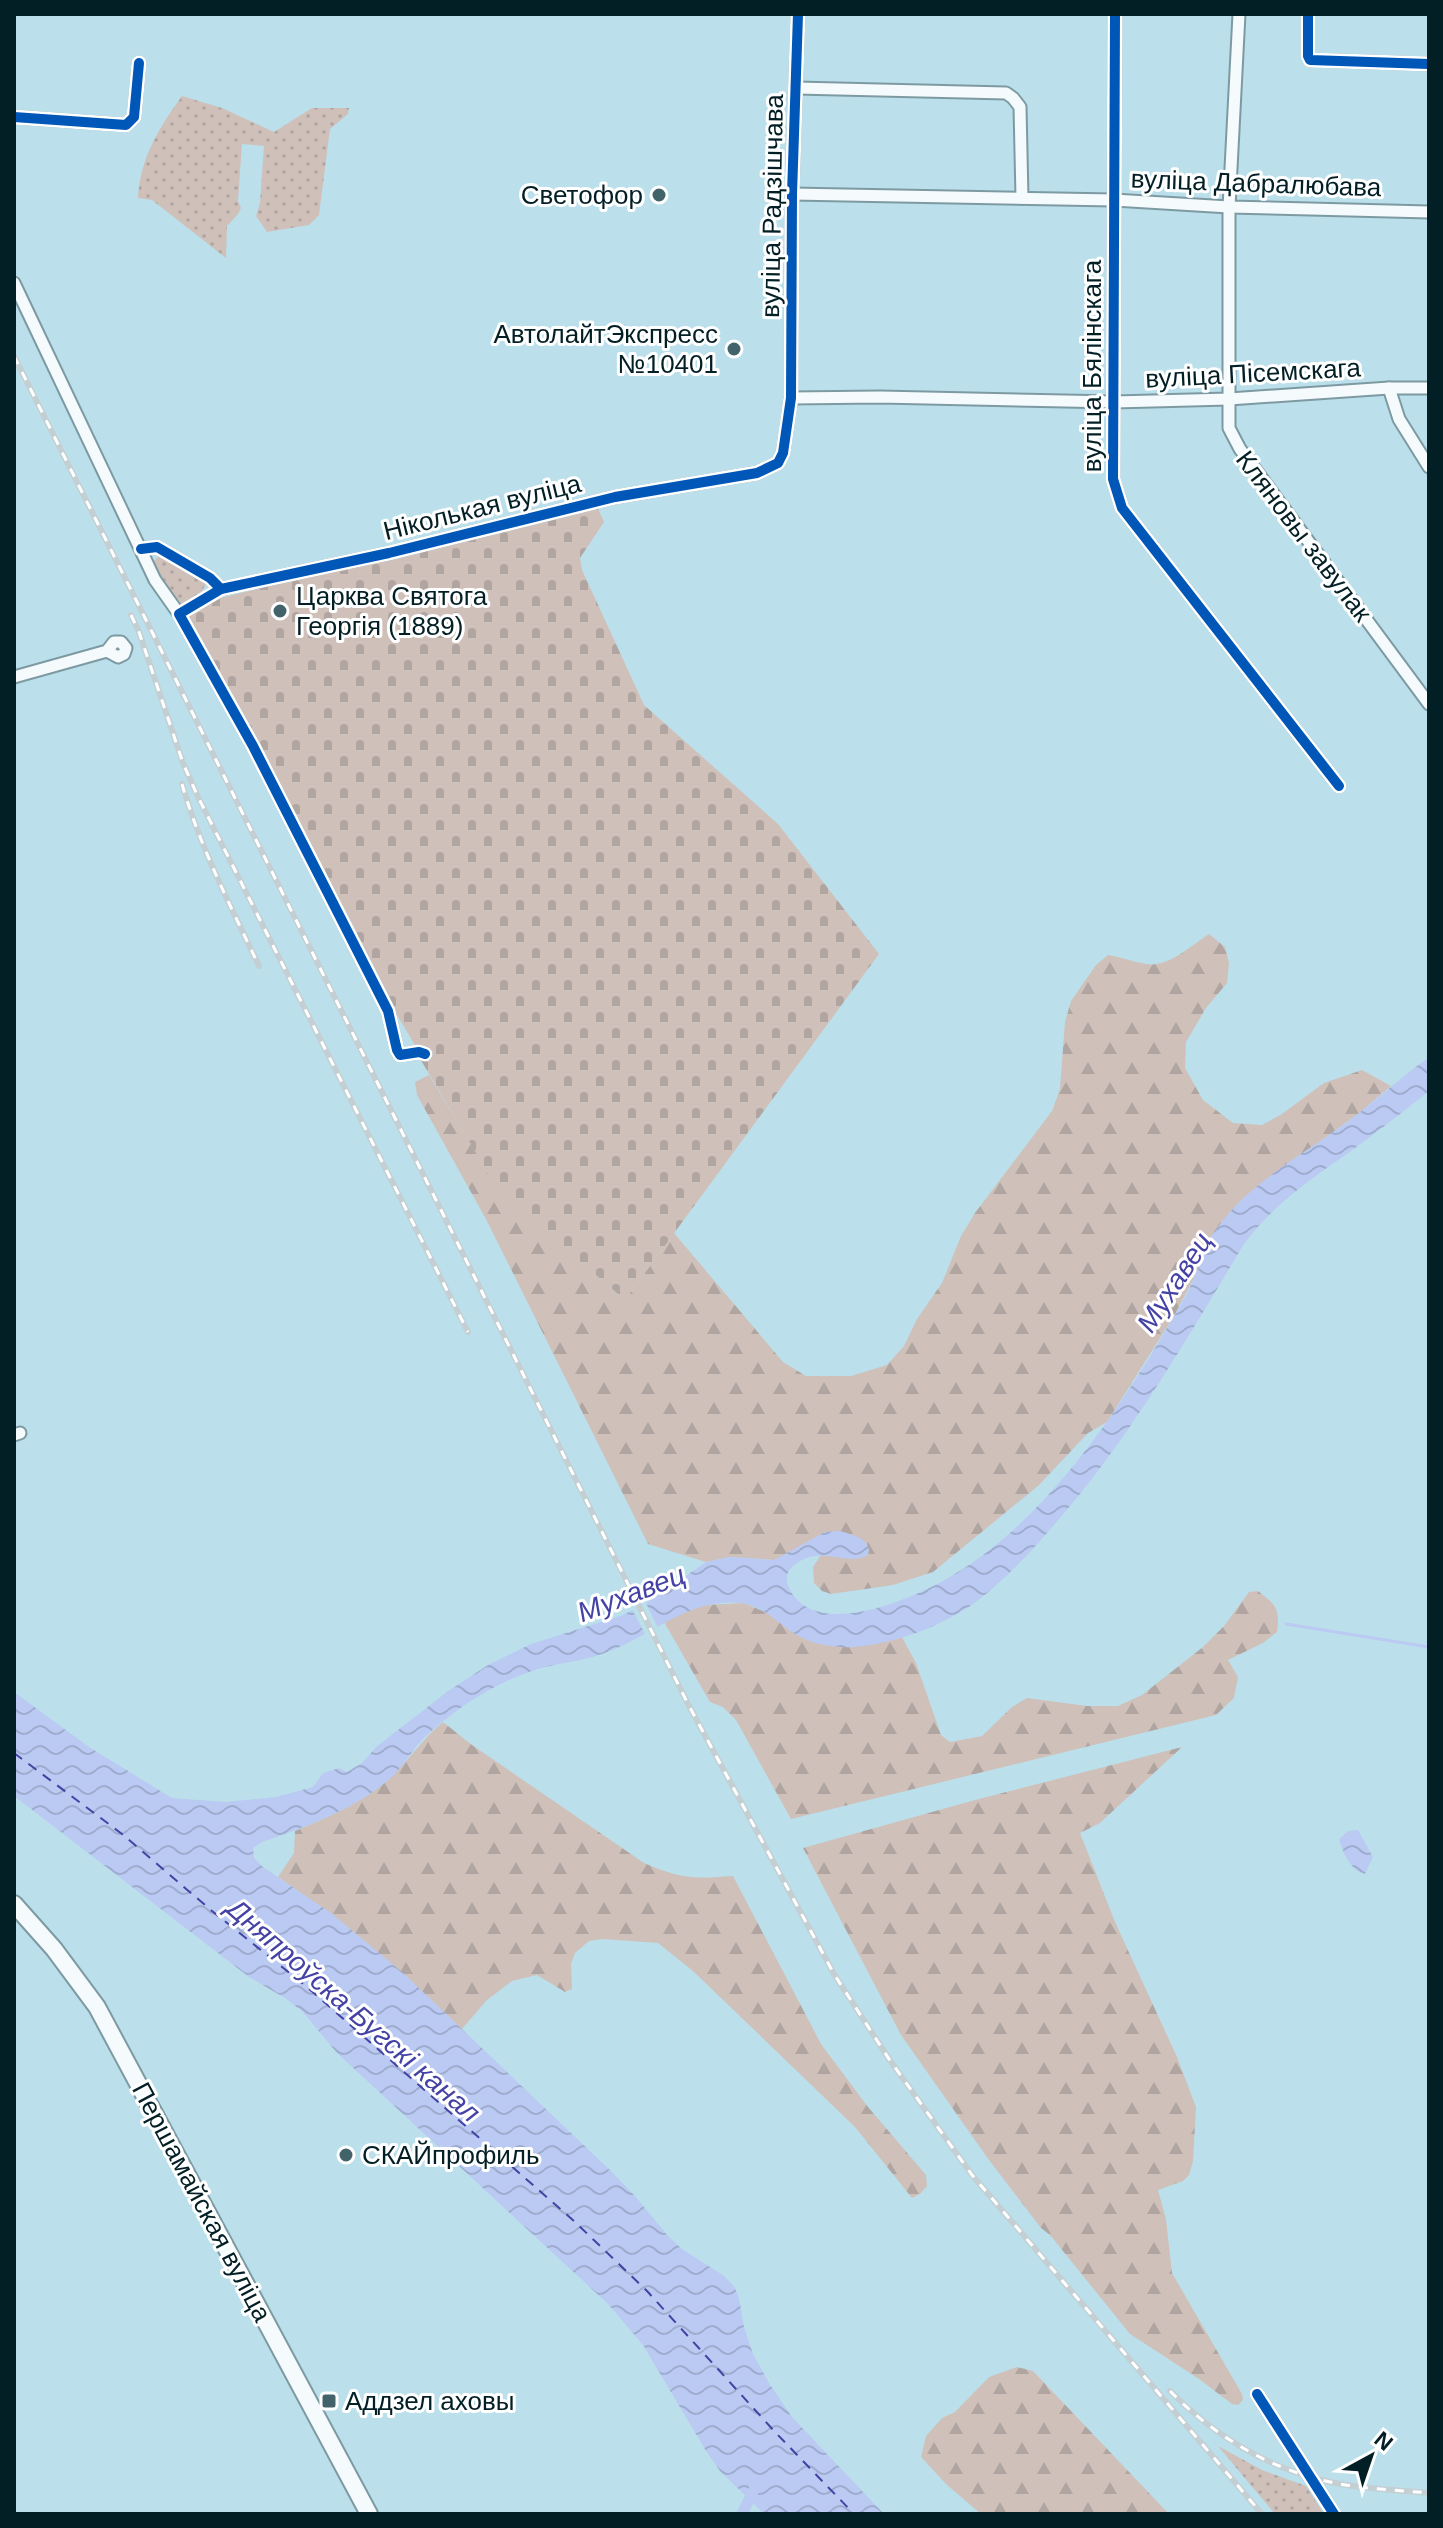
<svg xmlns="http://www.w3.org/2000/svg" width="1443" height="2528" font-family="Arial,sans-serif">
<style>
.green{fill:url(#green-dots)}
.forest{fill:url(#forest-firs)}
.cemetery{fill:url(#cemetery-stones)}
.water{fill:url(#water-waves)}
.pier{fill:#bbe0eb}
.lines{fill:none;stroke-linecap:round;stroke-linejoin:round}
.stream{stroke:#bacaf2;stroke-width:3}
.canal{stroke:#bacaf2;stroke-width:11}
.ferry{stroke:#4442a4;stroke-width:2;stroke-dasharray:10 8;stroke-linecap:butt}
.street-casing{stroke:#7d9aa3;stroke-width:15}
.primary-casing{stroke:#7d9aa3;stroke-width:20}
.street{stroke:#f5fafc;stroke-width:11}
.primary{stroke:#f5fafc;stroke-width:16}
.rail-casing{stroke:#c4cfd3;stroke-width:6}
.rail{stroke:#fff;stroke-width:3;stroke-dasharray:9;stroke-linecap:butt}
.cycleway-casing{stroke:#fff;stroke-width:15}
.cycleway{stroke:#0057b8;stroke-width:10}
.poi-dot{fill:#43636b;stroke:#fff;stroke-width:3}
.labels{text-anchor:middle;stroke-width:6;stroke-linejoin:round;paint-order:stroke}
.street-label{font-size:26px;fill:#031f26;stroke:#fff}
.poi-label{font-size:26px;fill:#031f26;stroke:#fff;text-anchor:start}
.water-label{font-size:28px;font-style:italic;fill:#4442a4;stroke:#fff}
</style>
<defs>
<pattern id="green-dots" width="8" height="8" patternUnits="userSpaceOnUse" patternTransform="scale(2)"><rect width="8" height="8" fill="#cfc0ba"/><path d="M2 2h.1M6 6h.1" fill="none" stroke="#b0a5a0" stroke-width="1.8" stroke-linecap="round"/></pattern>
<pattern id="forest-firs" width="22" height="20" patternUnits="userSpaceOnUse" patternTransform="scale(2)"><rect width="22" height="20" fill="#cfc0ba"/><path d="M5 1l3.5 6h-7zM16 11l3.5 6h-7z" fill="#b0a5a0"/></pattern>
<pattern id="cemetery-stones" width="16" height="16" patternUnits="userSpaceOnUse" patternTransform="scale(2)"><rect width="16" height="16" fill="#cfc0ba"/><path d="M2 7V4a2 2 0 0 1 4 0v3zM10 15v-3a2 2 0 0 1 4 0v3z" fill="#b0a5a0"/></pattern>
<pattern id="water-waves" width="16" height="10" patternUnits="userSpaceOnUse" patternTransform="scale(2)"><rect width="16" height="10" fill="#bacaf2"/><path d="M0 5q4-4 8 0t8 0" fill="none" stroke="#9eadcf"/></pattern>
</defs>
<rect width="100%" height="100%" fill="#bbe0eb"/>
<!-- green -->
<g class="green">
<path d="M182,96l40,12 52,24 38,-24h37l-1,6 -18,15 -11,86 -10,10 -42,7 -11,-16 4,-13 4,-57 -22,-2 -4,57 3,7 -3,6 -11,12 -1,32 -74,-58 -14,-2c2,-40 21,-70 44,-102z"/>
<path d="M160,555l47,27c-7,14 -15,24 -31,23l-24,-42z"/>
<path d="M1218,2446l44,24 44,16 18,28h-49z"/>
</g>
<!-- forest -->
<g class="forest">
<path d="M1209,934l16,13 4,16 -2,20 -21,25 -20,34 -1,26 18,32 30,23 29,2 20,-11 42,-31 38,-13 29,16 -33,28 -83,60 -45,38 -22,29 -13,35 -21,40 -67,106 -19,11 -49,52 -106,87 -40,13 -62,9 -9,-3 -8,-8 -1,-16 8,-12h12l-32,-10 -10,8 -17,7 -44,-3 -24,5 -58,-18 -161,-323 -70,-126 -2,-13 14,-7 70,115 126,110 49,-67 109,129 23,14h45l36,-11 17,-19 13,-27 25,-36 19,-47 14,-23 77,-102 8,-22 5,-67 6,-21 25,-36 12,-10c13,2 25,7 38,9 22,4 46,-19 63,-30z"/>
<path d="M1258,1591c18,14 22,17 19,41l-14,11 -35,17 10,17 -4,21 -18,17 -425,104 -55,-99 -13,-13 -13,-5 -46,-80 20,-10 21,-7 39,-2 26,11 12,10 56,23 38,-3 26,-7 14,26 25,72 9,7 32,-6 30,-29 15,-9 60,8h31l24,-11 61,-48 21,-21 25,-34z"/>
<path d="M443,1722l29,23 172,118c37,16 51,16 89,13l88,168 47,63 58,68 1,11 -7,8 -8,4 -57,-71 -162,-156 -35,-28 -56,-4 -13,2 -14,12 -4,11 1,25 -7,3 -28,-17 -25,6 -25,19 -25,29c-61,-57 -115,-105 -184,-152l16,-24 1,-22c33,-14 70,-29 97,-55 18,-17 31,-38 51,-54z"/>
<path d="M1182,1747l-82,76 -20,10 35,89 62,135 19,50 -3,54 -4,14 -6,6 -25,9 8,29 6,54 70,121 1,6 -5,5 -6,-1 -33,-25 -69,-45 -80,-99 -9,-7 -52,-68 -88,-125 -98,-187 172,-48z"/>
<path d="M1017,2367l16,4 136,143h-188l-34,-29 -26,-28 5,-21 16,-18 13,-6 34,-35z"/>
</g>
<!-- cemetery -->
<path class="cemetery" d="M597,506l7,16 -24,36 2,12 62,135 134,119 101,130 -254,346 -127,-110 -76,-128 -3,-10 -22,-37 -209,-401 16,-12z"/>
<!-- water -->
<g class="water">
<path d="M1429,1057v34c-29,23 -58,46 -88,67 -38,27 -68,48 -97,86 -59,98 -114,194 -190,281 -24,28 -51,57 -81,79 -33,23 -78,39 -117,43 -21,1 -43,-2 -61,-13 -18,-12 -32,-28 -54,-31 -54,-6 -91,35 -139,51 -24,9 -50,9 -73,18 -38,13 -77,39 -106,67 -13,14 -22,31 -37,43 -36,29 -80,45 -124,60l-9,6 1,10 9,9 68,46 71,59 209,199 24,25 33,40 14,13 42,27 10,10 5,12 5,29 9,27 16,29 23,34 92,97h-120l-44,-43 -14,-20 -63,-106 -35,-41 -271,-251 -35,-42 -17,-13 -36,-21 -235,-181v-104l75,55 83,51 53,4 51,-5 37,-10 10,-14 16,-5 8,4 15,-9 14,-16 71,-55 41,-27 43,-21 92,-29 22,-11 61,-42 24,-5 44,3 51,-28 15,-1 10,3 10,4 7,6 2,6 -1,5c-21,13 -48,-12 -75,11 -7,6 -8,13 -4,22 23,48 103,18 138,1 114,-54 196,-184 257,-290 13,-23 18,-50 33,-71 35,-49 95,-78 141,-114 24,-19 46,-39 71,-57z"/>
<path d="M1358,1830l15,27 -8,17c-15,-4 -22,-21 -26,-35l9,-8z"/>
</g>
<!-- pier -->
<path class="pier" d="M644,1599l15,31 -12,8 -16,-31z"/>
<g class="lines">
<!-- stream -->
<path class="stream" d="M1286,1624l143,23"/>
<!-- canal -->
<path class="canal" d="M742,2514l13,-26"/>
<!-- ferry -->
<path class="ferry" d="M14,1753l108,81 90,77 95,76 267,234 73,70 128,141 79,82"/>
<!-- street casing -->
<g class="street-casing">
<g id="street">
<path d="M1115,14l-2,465 9,29 217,278"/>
<path d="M1239,14l-10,193v221l11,21 189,255"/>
<path d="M1308,14v42l2,4 119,4"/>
<path d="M796,88l210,5 7,5 7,9 2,91"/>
<path d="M14,117l112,8 8,-8 5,-54"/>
<path d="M792,194l322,6 115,7 200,5"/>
<path d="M14,283l141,297 24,34"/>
<path d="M1389,388l10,31 30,48"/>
<path d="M791,398l89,-1 234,5 115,-3 160,-11h40"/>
<path d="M141,549l16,-2 53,31 11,11 168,-36 226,-56 142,-24 21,-10 5,-10 8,-55 1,-204 6,-180"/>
<path d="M221,589l-42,25 74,132 135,265 9,39 3,5 19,-3 6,2"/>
<path d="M14,677l93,-26 7,-9h7l5,6 -2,6 -6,3 -11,-6"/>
<path d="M14,1435l6,-2"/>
<path d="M1257,2394l77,120"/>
</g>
</g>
<!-- primary casing -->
<g class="primary-casing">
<path id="primary" d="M14,1904l40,45 43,58 272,507"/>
</g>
<!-- street -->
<use href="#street" class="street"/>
<!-- primary -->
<use href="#primary" class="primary"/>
<!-- rail casing -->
<g class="rail-casing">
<g id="rail">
<path d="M14,356l674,1348 146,270 55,85 83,116 290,339"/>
<path d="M131,615l8,17 44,131 15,34 270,535"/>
<path d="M182,784c18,63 49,123 77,182"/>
<path d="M1170,2391c43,44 99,78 160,91 32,7 66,8 99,11"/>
</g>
</g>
<!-- rail -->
<use href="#rail" class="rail"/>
<!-- cycleway casing -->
<g class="cycleway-casing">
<g id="cycleway">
<path d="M1115,14l-2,465 9,29 217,278"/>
<path d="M1308,14v42l2,4 119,4"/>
<path d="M14,117l112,8 8,-8 5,-54"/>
<path d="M141,549l16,-2 53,31 11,11 168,-36 226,-56 142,-24 21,-10 5,-10 8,-55 1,-204 6,-180"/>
<path d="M221,589l-42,25 74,132 135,265 9,39 3,5 19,-3 6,2"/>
<path d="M1257,2394l77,120"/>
</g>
</g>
<!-- cycleway -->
<use href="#cycleway" class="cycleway"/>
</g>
<!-- markers -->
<g class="poi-dot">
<circle cx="659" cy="195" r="8"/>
<circle cx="734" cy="349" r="8"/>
<circle cx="280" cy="611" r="8"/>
<circle cx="346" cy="2155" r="8"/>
<rect x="321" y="2393" width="16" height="16" rx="4"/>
</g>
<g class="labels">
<!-- street labels -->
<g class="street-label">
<text transform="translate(1256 183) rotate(2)" y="9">вуліца Дабралюбава</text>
<text transform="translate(772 206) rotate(-89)" y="9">вуліца Радзішчава</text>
<text transform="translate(1092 366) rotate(-90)" y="9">вуліца Бялінскага</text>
<text transform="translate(1253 373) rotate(-3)" y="9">вуліца Пісемскага</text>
<text transform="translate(482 507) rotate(-14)" y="9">Ніколькая вуліца</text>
<text transform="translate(1304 536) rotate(53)" y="9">Кляновы завулак</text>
<text transform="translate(202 2202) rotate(62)" y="9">Першамайская вуліца</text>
</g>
<!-- poi labels -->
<g class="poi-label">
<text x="643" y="204" text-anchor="end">Светофор</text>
<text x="718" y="343" text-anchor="end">АвтолайтЭкспресс<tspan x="718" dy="30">№10401</tspan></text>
<text x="296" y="605">Царква Святога<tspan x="296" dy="30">Георгія (1889)</tspan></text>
<text x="362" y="2164">СКАЙпрофиль</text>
<text x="345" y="2410">Аддзел аховы</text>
</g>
<!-- water labels -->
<g class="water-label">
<text transform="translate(1174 1282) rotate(-57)" y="10">Мухавец</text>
<text transform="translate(631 1593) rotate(-21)" y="10">Мухавец</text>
<text transform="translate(354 2010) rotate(41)" y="10">Дняпроўска-Бугскі канал</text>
</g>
</g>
<!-- border -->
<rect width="1443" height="2528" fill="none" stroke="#031f26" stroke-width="32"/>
<!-- north arrow -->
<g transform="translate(1371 2456) rotate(40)" stroke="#ffffff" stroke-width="6" paint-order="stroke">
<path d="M0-6L14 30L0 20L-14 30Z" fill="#031f26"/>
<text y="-12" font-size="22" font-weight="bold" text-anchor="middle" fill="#031f26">N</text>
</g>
</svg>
